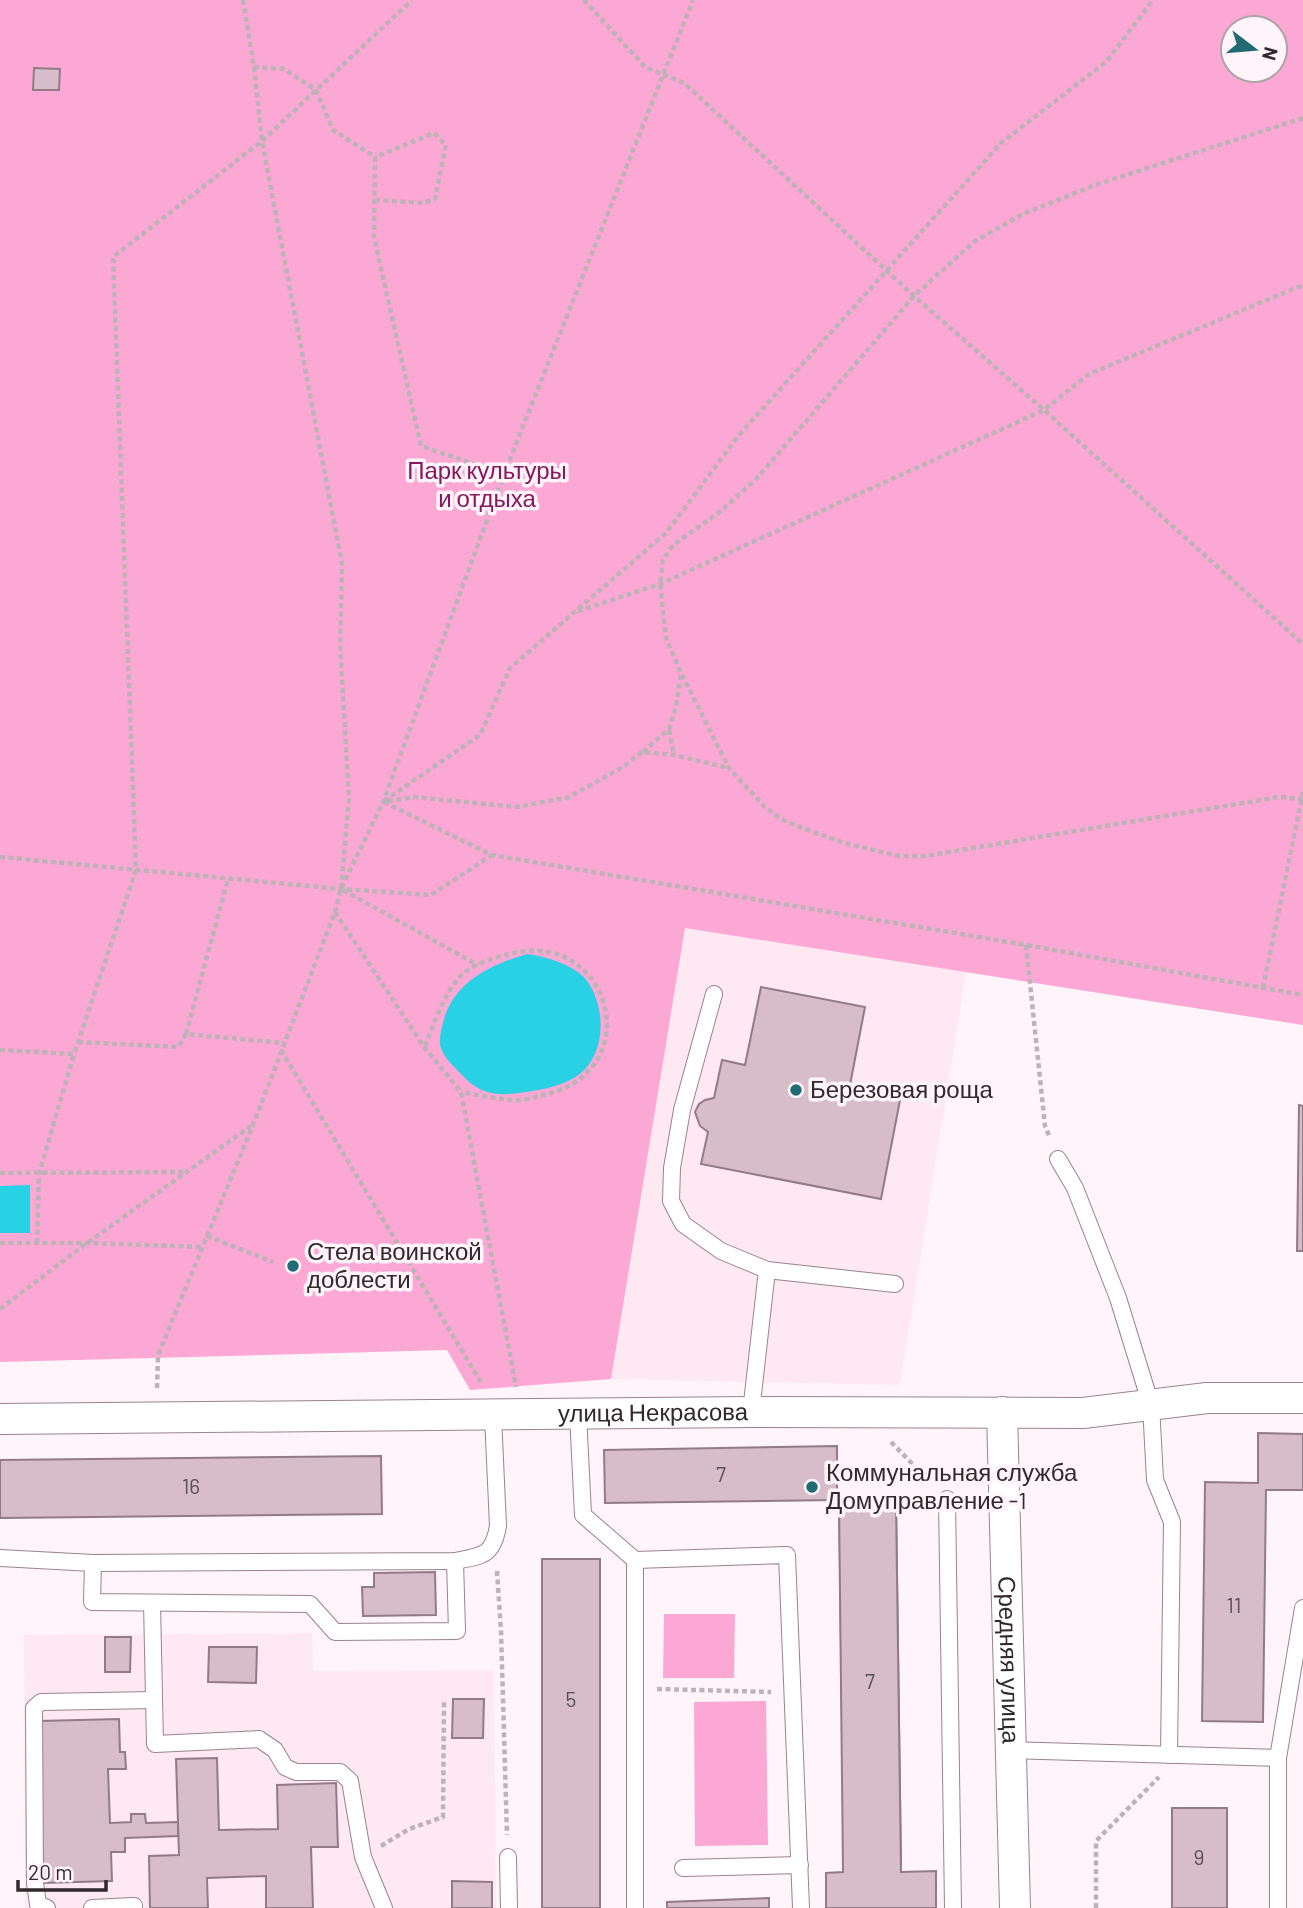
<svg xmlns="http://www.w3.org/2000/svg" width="1303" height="1908" font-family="Barlow,sans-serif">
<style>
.built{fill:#fee9f3}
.green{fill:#fca8d4;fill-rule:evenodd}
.water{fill:#28d1e4}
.building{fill:#d6bdc9;stroke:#927b86;stroke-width:2}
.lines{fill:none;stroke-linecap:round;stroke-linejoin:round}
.lane-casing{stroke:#99838d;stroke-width:18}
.street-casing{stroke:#99838d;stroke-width:32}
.path{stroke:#bdb2b7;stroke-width:4.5;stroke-dasharray:5 3.5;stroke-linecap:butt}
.lane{stroke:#fff;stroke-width:16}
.street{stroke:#fff;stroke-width:30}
.poi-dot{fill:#206b74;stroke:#fff4f9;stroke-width:2.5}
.labels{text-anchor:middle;stroke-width:7;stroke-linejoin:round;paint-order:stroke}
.number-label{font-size:21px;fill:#5b4e54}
.park-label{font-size:24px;fill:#86185e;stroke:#fff4f9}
.poi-label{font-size:24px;fill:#32292d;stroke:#fff4f9;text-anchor:start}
.street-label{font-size:24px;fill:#32292d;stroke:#fff4f9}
</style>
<rect width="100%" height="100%" fill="#fff4f9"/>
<!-- built -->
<g class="built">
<path d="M684,927l282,45 -66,413 -289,-6z"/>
<path d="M312,1633l1,38 181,-1 2,238h-471l-1,-273z"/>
</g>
<!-- green -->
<g class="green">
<path d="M0,0h1303v1025l-618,-97 -74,451 -141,11 -23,-40 -447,12zM1233,28h42v42h-42z"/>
<path d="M664,1614h71l-1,64h-71z"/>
<path d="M766,1701l2,144 -73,1 -1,-144z"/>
</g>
<!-- water -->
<g class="water">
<path d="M527,954c18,2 51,12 61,28 16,24 18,62 -1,85 -16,19 -46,23 -68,26 -21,3 -38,1 -53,-14 -9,-10 -23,-20 -26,-34 -1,-8 2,-18 4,-26 11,-38 48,-55 83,-65z"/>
<path d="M30,1185v48h-30v-47z"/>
</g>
<!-- building -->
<g class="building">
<path d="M34,68l26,1 -1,21h-26z"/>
<path d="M761,987l104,20 -15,78 51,10 -20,104 -180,-35 7,-32 -8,-6 -5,-14 4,-8 6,-4 9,-2 8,-38 23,5z"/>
<path d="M1299,1105l4,1v145h-6z"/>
<path d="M1258,1433l45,1v56h-37l-3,232 -61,-1 3,-239 53,1z"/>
<path d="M837,1446v54l-232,3 -1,-53z"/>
<path d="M381,1456l1,58 -382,4v-58z"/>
<path d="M839,1501h57l5,363 -57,1z"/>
<path d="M839,1501h57l5,371 35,-1v37h-110v-35l17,-1z"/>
<rect x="542" y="1559" width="58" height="349"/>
<path d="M435,1572l1,43 -73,1 -1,-29h12v-14z"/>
<path d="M105,1637h26l-1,35h-25z"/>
<path d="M209,1647h48l-1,36 -48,-1z"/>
<path d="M453,1699h31l-1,39h-31z"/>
<path d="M119,1719l1,33h5l1,17h-18l2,54 21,-1v-8h14l1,9 32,-1v14l-53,2v14h-14l1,29 -69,2 -4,-162z"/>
<path d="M217,1758l2,72 59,-1 -1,-44 59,-2 2,64h-27l2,61h-47v-32l-59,2 1,30h-58l-1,-52 30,-1 -3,-96z"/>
<rect x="1172" y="1808" width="55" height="100"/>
<path d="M452,1881l40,1v26h-40z"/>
<path d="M769,1898v10h-102v-6z"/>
</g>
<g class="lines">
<!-- lane casing -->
<g class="lane-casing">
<g id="lane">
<path d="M714,994l-32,116 -10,58 -1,33 12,23 38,27 46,19 128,14"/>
<path d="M1058,1159l17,29 43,110 33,107 4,75 17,42 -3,233"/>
<path d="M751,1412l16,-142"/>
<path d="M578,1414l5,101 52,45 152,-5 14,353"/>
<path d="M947,1499l6,409"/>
<path d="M0,1558l93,5 362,-2c27,-5 38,-5 43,-35l-5,-110"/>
<path d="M635,1560v348"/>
<path d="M93,1563l-1,39 218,2 25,28 122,-1 -2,-70"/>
<path d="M152,1603l3,141 104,-5 16,11 10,17 11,5h44l10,9 13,76 21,51"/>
<path d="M1011,1750l267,8"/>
<path d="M508,1857l1,51"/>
<path d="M683,1868l117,-3"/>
<path d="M47,1908l-9,-4 -3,-21 -1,-175 7,-6 113,-2"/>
<path d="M92,1908l42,-2v2"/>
<path d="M1278,1908v-150l25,-150"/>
</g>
</g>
<!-- street casing -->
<g class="street-casing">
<g id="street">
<path id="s1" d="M1002,1412l13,496"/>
<path id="s2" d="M0,1419l751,-7 332,1 124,-15h96"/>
</g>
</g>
<!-- path -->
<g class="path">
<path d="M243,0l11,67 8,74 80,423 -2,80 9,154 -8,91 137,76"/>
<path d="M584,0l61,67 39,16 230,213 130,114 259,234"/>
<path d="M254,67l30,2 32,21 17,40 42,27 -1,80 47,209 83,28"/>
<path d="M1303,118l-208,67 -72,29 -48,27 -61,55 -157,182 -36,33 -48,34 -10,15 -3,24 6,54 15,35 48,95 35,38 19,14 19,8 42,15 55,13h26l354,-59 24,2"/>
<path d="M375,200l48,3 12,-4 11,-54 -12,-12 -59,24"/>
<path d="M578,611l82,-27 384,-174 45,-36 214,-89"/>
<path d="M669,730l5,25"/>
<path d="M643,752l26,-23 7,-22 5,-34"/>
<path d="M384,801l96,-66 30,-67 156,-135 73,-98 262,-292 105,-81 47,-62"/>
<path d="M388,801l26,-4 103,10 52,-10 54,-30 19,-15 32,3 55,13"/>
<path d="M384,802l108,53 534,90 277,50"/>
<path d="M0,857l341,32 90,6 61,-40"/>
<path d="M335,912l89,135 37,45 55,295"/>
<path d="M1026,945l19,181 5,12"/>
<path d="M1263,988l40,-196"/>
<path d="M186,1034l42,-155"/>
<path d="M78,1042l100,5 8,-13 98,9"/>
<path d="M425,1046c9,-22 17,-47 32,-66 12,-15 35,-22 52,-26 101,-28 144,120 30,142 -8,2 -17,5 -26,4 -17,-1 -35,-5 -52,-8"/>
<path d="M0,1050l74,4 62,-184 -23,-613 149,-116 150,-141"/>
<path d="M281,1050l201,334"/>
<path d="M0,1173l187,-1"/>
<path d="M207,1236l66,26"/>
<path d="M0,1243h87l116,4"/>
<path d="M37,1243l2,-69 35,-120"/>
<path d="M0,1309l87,-66 164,-117"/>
<path d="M157,1388l1,-33 95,-230 82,-213 6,-23 42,-87 121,-328 189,-474"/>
<path d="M891,1442l41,42"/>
<path d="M497,1571l4,60 6,204"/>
<path d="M657,1689l114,3"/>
<path d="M381,1846l28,-17 34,-12 1,-116"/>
<path d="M1096,1908v-67l63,-64"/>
</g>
<!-- lane -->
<use href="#lane" class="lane"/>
<!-- street -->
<use href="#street" class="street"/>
</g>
<!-- markers -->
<g class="poi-dot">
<circle cx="796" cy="1090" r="7"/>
<circle cx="293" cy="1266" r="7"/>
<circle cx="812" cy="1487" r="7"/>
</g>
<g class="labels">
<!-- number labels -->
<g class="number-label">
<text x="721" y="1482">7</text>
<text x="191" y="1494">16</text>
<text x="1234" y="1613">11</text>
<text x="870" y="1689">7</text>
<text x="571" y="1707">5</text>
<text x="1199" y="1865">9</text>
</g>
<!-- park labels -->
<g class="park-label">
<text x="487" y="479">Парк культуры<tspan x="487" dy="28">и отдыха</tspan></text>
</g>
<!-- poi labels -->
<g class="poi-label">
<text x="810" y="1098">Березовая роща</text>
<text x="307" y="1260">Стела воинской<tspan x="307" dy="28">доблести</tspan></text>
<text x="826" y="1481">Коммунальная служба<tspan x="826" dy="28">Домуправление -1</tspan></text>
</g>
<!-- street labels -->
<g class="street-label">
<text dy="8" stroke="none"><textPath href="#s2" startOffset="653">улица Некрасова</textPath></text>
<text dy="8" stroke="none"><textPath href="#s1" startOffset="248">Средняя улица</textPath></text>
</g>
</g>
<!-- north arrow -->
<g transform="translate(1254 49) rotate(106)"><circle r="33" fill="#fff4f9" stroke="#ada3a7" stroke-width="2"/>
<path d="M0-5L12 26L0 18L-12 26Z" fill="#206b74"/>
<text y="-10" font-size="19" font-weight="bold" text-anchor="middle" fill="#32292d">N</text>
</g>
<!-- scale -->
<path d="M18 1880v10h88v-10" fill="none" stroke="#32292d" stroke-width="3.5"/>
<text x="28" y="1880" font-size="21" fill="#32292d" stroke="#fff4f9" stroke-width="5" paint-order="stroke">20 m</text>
</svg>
